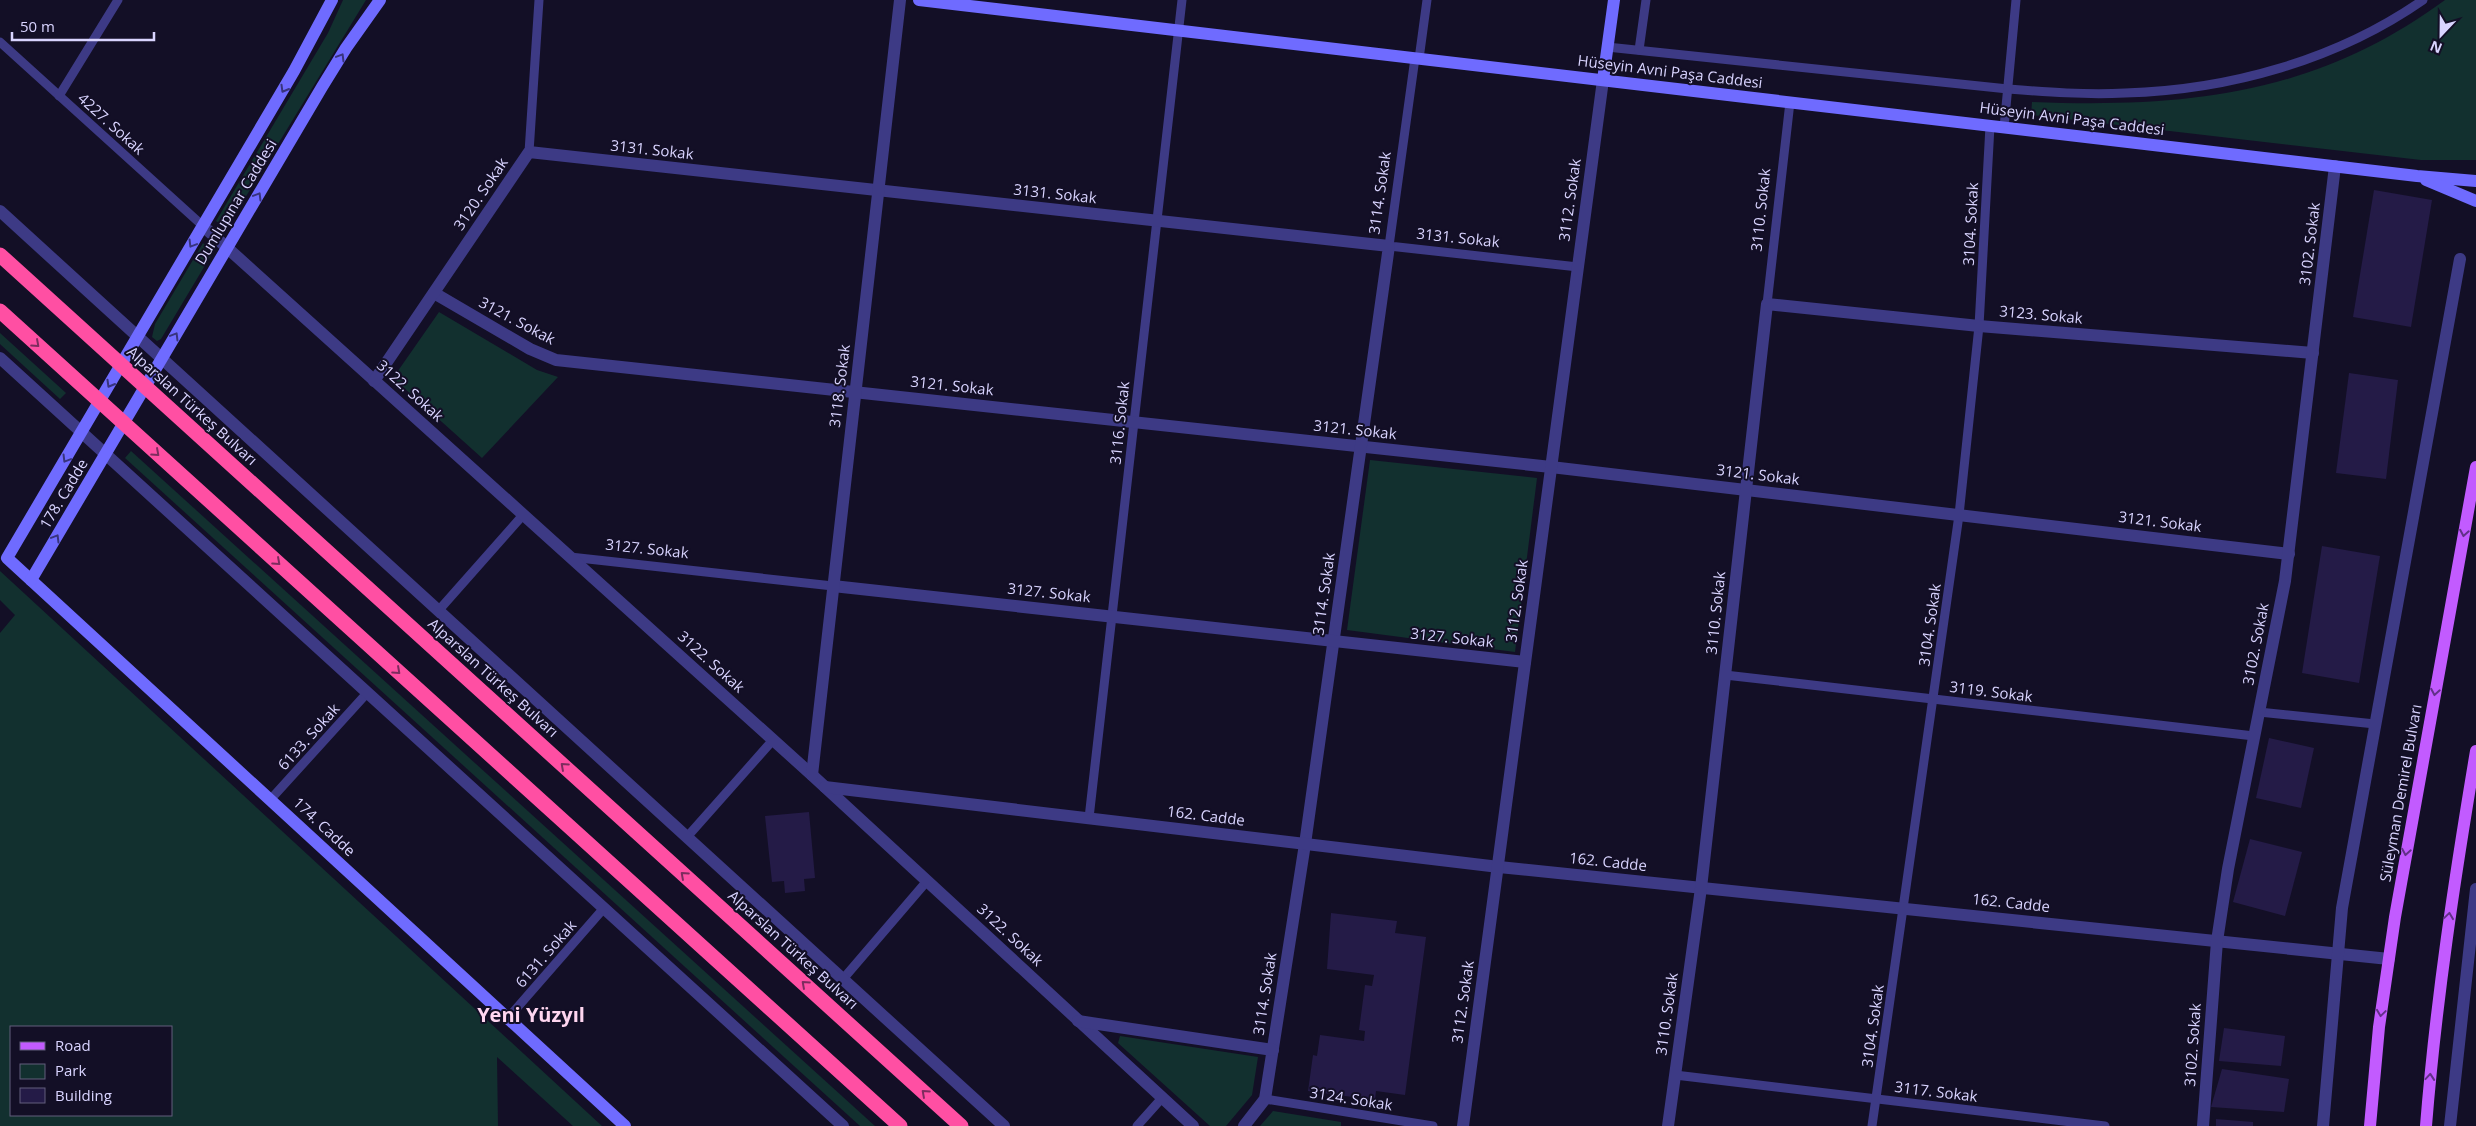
<svg xmlns="http://www.w3.org/2000/svg" width="2476" height="1126" font-family="'Open Sans',sans-serif">
<style>
.green{fill:#12302f;fill-rule:evenodd}
.building{fill:#241b47}
.lines{fill:none;stroke-linecap:round;stroke-linejoin:round}
.lane{stroke:#3d3a85;stroke-width:9}
.street{stroke:#3d3a85;stroke-width:12}
.secondary{stroke:#6f6bff;stroke-width:12}
.primary{stroke:#c25bff;stroke-width:12}
.highway{stroke:#ff4fa3;stroke-width:15}
.oneway{stroke:#38347d}
.oneway2{stroke:#7d2c5e}
.oneway3{stroke:#623188}
.labels{text-anchor:middle;stroke-width:4;stroke-linejoin:round;paint-order:stroke}
.street-label{font-size:15px;fill:#d9d4ff;stroke:#130f26}
.district-label{font-size:20px;font-weight:bold;fill:#ffd6f0;stroke:#130f26}
</style>
<rect width="100%" height="100%" fill="#130f26"/>
<!-- green -->
<g class="green">
<path d="M343,0h23l-140,229 -10,-8 112,-188z"/>
<path d="M2445,0h31v160h-55l-390,-45 1,-13c155,6 284,-7 413,-102z"/>
<path d="M203,243l10,9 -52,87 -4,2 -5,-4 3,-13z"/>
<path d="M439,312l98,58 21,7 -76,81 -89,-80z"/>
<path d="M0,333l66,60 -6,6 -60,-55z"/>
<path d="M131,451l744,675h-15l-735,-668z"/>
<path d="M1370,460l167,18 -22,174 -168,-22z"/>
<path d="M0,571l602,555h-29l-76,-69 1,69h-498v-493l15,-18 -15,-15zM171,1027v88h-160v-88z"/>
<path d="M1120,1036l138,21 -6,38 -26,31h-16l-92,-83z"/>
<path d="M1273,1111l68,11v4h-81z"/>
</g>
<!-- building -->
<g class="building">
<path d="M2374,190l58,10 -21,127 -58,-10z"/>
<path d="M2349,373l49,7 -12,99 -50,-6z"/>
<path d="M2322,546l58,10 -21,127 -57,-10z"/>
<path d="M2269,738l45,10 -13,60 -45,-10z"/>
<path d="M809,812l6,66 -11,1 1,12 -20,2 -1,-12 -12,1 -7,-66z"/>
<path d="M2250,839l52,13 -17,64 -52,-14z"/>
<path d="M1331,913l66,8 -2,12 31,4 -21,158 -29,-4 -1,9 -67,-9 5,-36 4,1 3,-21 44,6 1,-10 -6,-1 6,-45 7,1 2,-11 -47,-6z"/>
<path d="M2224,1028l61,8 -4,30 -62,-5z"/>
<path d="M2222,1069l67,10 -5,33 -73,-5z"/>
<path d="M2216,1119l37,3v4h-37z"/>
</g>
<g class="lines">
<!-- lane -->
<g class="lane">
<path d="M0,42l203,184"/>
<path d="M1607,47l401,42c39,3 78,6 117,4 104,-3 212,-33 298,-93"/>
<path d="M1639,50l7,-50"/>
<path d="M1415,58l-26,188 189,21"/>
<path d="M1419,59l8,-59"/>
<path d="M59,96l59,-96"/>
<path d="M2004,128l12,-128"/>
<path d="M529,152l10,-152"/>
<path d="M1767,304l23,-202"/>
<path d="M570,557l263,29"/>
<path d="M439,610l84,-95"/>
<path d="M1725,675l529,61"/>
<path d="M2259,712l116,12"/>
<path d="M270,800l98,-108"/>
<path d="M1089,818l93,-818"/>
<path d="M687,837l86,-97"/>
<path d="M843,979l84,-98"/>
<path d="M508,1018l96,-110"/>
<path d="M1675,1075l430,51"/>
<path d="M1265,1099l168,27"/>
<path d="M1137,1126l25,-28"/>
<path d="M1872,1126l87,-611 20,-189 11,-200"/>
</g>
<!-- street -->
<g class="street">
<path d="M0,211l1004,915"/>
<path d="M203,226l609,549 381,351"/>
<path d="M434,293l96,56 26,11 995,107 738,87"/>
<path d="M0,358l843,768"/>
<path d="M374,381l155,-229 860,94 -84,598 -40,255 -21,27"/>
<path d="M833,586l692,76"/>
<path d="M812,775l88,-775"/>
<path d="M825,787l674,80 890,92"/>
<path d="M1078,1021l195,29"/>
<path d="M1463,1126l140,-1046"/>
<path d="M1668,1126l33,-238 66,-584 212,22 334,27"/>
<path d="M2203,1126l14,-185 11,-72 57,-288 50,-415"/>
<path d="M2323,1126l19,-218 118,-649"/>
<path d="M2450,1126l26,-237"/>
</g>
<!-- secondary -->
<g class="secondary">
<path d="M332,0l-38,71 -287,487 618,568"/>
<path d="M919,0l1498,176 59,5"/>
<path d="M1603,80l11,-80"/>
<path d="M2426,180l50,21"/>
<path d="M31,580l291,-493 24,-39 34,-48"/>
</g>
<!-- primary -->
<g class="primary">
<path d="M2370,1126l9,-99 16,-110 81,-450"/>
<path d="M2426,1126c10,-126 29,-250 50,-375"/>
</g>
<!-- highway -->
<g class="highway">
<path d="M0,255l961,871"/>
<path d="M0,311l900,815"/>
</g>
</g>
<!-- one-way arrows -->
<defs><path id="oneway-chevron" d="M-2-3.5L2.5 0L-2 3.5" fill="none" stroke-width="1.6" stroke-linecap="round" stroke-linejoin="round" transform="scale(1.25)"/></defs>
<g class="oneway">
<use href="#oneway-chevron" transform="translate(341 57) rotate(-59)"/>
<use href="#oneway-chevron" transform="translate(284 89) rotate(120)"/>
<use href="#oneway-chevron" transform="translate(258 196) rotate(-59)"/>
<use href="#oneway-chevron" transform="translate(192 244) rotate(121)"/>
<use href="#oneway-chevron" transform="translate(175 336) rotate(-59)"/>
<use href="#oneway-chevron" transform="translate(110 384) rotate(120)"/>
<use href="#oneway-chevron" transform="translate(66 459) rotate(121)"/>
<use href="#oneway-chevron" transform="translate(56 538) rotate(-59)"/>
</g>
<g class="oneway2">
<use href="#oneway-chevron" transform="translate(36 344) rotate(42)"/>
<use href="#oneway-chevron" transform="translate(156 453) rotate(42)"/>
<use href="#oneway-chevron" transform="translate(277 562) rotate(42)"/>
<use href="#oneway-chevron" transform="translate(397 671) rotate(42)"/>
<use href="#oneway-chevron" transform="translate(564 766) rotate(-138)"/>
<use href="#oneway-chevron" transform="translate(684 875) rotate(-138)"/>
<use href="#oneway-chevron" transform="translate(805 984) rotate(-138)"/>
<use href="#oneway-chevron" transform="translate(925 1093) rotate(-138)"/>
</g>
<g class="oneway3">
<use href="#oneway-chevron" transform="translate(2464 533) rotate(100)"/>
<use href="#oneway-chevron" transform="translate(2435 692) rotate(100)"/>
<use href="#oneway-chevron" transform="translate(2406 852) rotate(100)"/>
<use href="#oneway-chevron" transform="translate(2449 916) rotate(-82)"/>
<use href="#oneway-chevron" transform="translate(2381 1013) rotate(98)"/>
<use href="#oneway-chevron" transform="translate(2430 1077) rotate(-85)"/>
</g>
<g class="labels">
<!-- street labels -->
<g class="street-label">
<text transform="translate(1670 72) rotate(7)" y="5">Hüseyin Avni Paşa Caddesi</text>
<text transform="translate(2072 119) rotate(7)" y="5">Hüseyin Avni Paşa Caddesi</text>
<text transform="translate(111 124) rotate(42)" y="5">4227. Sokak</text>
<text transform="translate(652 150) rotate(6)" y="5">3131. Sokak</text>
<text transform="translate(1380 193) rotate(-82)" y="5">3114. Sokak</text>
<text transform="translate(481 194) rotate(-56)" y="5">3120. Sokak</text>
<text transform="translate(1055 194) rotate(6)" y="5">3131. Sokak</text>
<text transform="translate(1570 200) rotate(-82)" y="5">3112. Sokak</text>
<text transform="translate(236 202) rotate(-59)" y="5">Dumlupınar Caddesi</text>
<text transform="translate(1761 210) rotate(-84)" y="5">3110. Sokak</text>
<text transform="translate(1971 224) rotate(-87)" y="5">3104. Sokak</text>
<text transform="translate(1458 238) rotate(6)" y="5">3131. Sokak</text>
<text transform="translate(2310 244) rotate(-83)" y="5">3102. Sokak</text>
<text transform="translate(2041 315) rotate(5)" y="5">3123. Sokak</text>
<text transform="translate(517 321) rotate(28)" y="5">3121. Sokak</text>
<text transform="translate(840 386) rotate(-83)" y="5">3118. Sokak</text>
<text transform="translate(952 386) rotate(6)" y="5">3121. Sokak</text>
<text transform="translate(410 391) rotate(42)" y="5">3122. Sokak</text>
<text transform="translate(192 406) rotate(42)" y="5">Alparslan Türkeş Bulvarı</text>
<text transform="translate(1120 423) rotate(-84)" y="5">3116. Sokak</text>
<text transform="translate(1355 430) rotate(6)" y="5">3121. Sokak</text>
<text transform="translate(1758 475) rotate(7)" y="5">3121. Sokak</text>
<text transform="translate(64 494) rotate(-59)" y="5">178. Cadde</text>
<text transform="translate(2160 522) rotate(7)" y="5">3121. Sokak</text>
<text transform="translate(647 549) rotate(6)" y="5">3127. Sokak</text>
<text transform="translate(1049 593) rotate(6)" y="5">3127. Sokak</text>
<text transform="translate(1324 594) rotate(-82)" y="5">3114. Sokak</text>
<text transform="translate(1517 601) rotate(-82)" y="5">3112. Sokak</text>
<text transform="translate(1716 613) rotate(-84)" y="5">3110. Sokak</text>
<text transform="translate(1930 625) rotate(-82)" y="5">3104. Sokak</text>
<text transform="translate(1452 638) rotate(6)" y="5">3127. Sokak</text>
<text transform="translate(2256 644) rotate(-79)" y="5">3102. Sokak</text>
<text transform="translate(711 662) rotate(42)" y="5">3122. Sokak</text>
<text transform="translate(493 678) rotate(42)" y="5">Alparslan Türkeş Bulvarı</text>
<text transform="translate(1991 692) rotate(7)" y="5">3119. Sokak</text>
<text transform="translate(309 737) rotate(-48)" y="5">6133. Sokak</text>
<text transform="translate(2401 793) rotate(-80)" y="5">Süleyman Demirel Bulvarı</text>
<text transform="translate(1206 816) rotate(7)" y="5">162. Cadde</text>
<text transform="translate(324 827) rotate(43)" y="5">174. Cadde</text>
<text transform="translate(1608 862) rotate(6)" y="5">162. Cadde</text>
<text transform="translate(2011 903) rotate(6)" y="5">162. Cadde</text>
<text transform="translate(1010 935) rotate(43)" y="5">3122. Sokak</text>
<text transform="translate(793 950) rotate(42)" y="5">Alparslan Türkeş Bulvarı</text>
<text transform="translate(546 954) rotate(-49)" y="5">6131. Sokak</text>
<text transform="translate(1265 994) rotate(-81)" y="5">3114. Sokak</text>
<text transform="translate(1463 1002) rotate(-82)" y="5">3112. Sokak</text>
<text transform="translate(1667 1014) rotate(-82)" y="5">3110. Sokak</text>
<text transform="translate(1873 1026) rotate(-82)" y="5">3104. Sokak</text>
<text transform="translate(2193 1045) rotate(-86)" y="5">3102. Sokak</text>
<text transform="translate(1936 1092) rotate(7)" y="5">3117. Sokak</text>
<text transform="translate(1351 1099) rotate(9)" y="5">3124. Sokak</text>
</g>
<!-- district labels -->
<g class="district-label">
<text x="531" y="1022">Yeni Yüzyıl</text>
</g>
</g>
<!-- legend -->
<rect x="10" y="1026" width="162" height="90" fill="#130f26" stroke="#625e7d"/>
<rect x="20" y="1042" width="25" height="8" fill="#c25bff" stroke="#625e7d"/>
<text x="55" y="1051" font-size="15" fill="#d9d4ff">Road</text>
<rect x="20" y="1064" width="25" height="15" fill="#12302f" stroke="#625e7d"/>
<text x="55" y="1076" font-size="15" fill="#d9d4ff">Park</text>
<rect x="20" y="1088" width="25" height="15" fill="#241b47" stroke="#625e7d"/>
<text x="55" y="1101" font-size="15" fill="#d9d4ff">Building</text>
<!-- north arrow -->
<g transform="translate(2441 35) rotate(202)" stroke="#130f26" stroke-width="4" paint-order="stroke">
<path d="M0-4L9 19L0 12L-9 19Z" fill="#d9d4ff"/>
<text y="-8" font-size="14" font-weight="bold" text-anchor="middle" fill="#d9d4ff">N</text>
</g>
<!-- scale -->
<path d="M12 32v8h142v-8" fill="none" stroke="#d9d4ff" stroke-width="2.5"/>
<text x="20" y="32" font-size="15" fill="#d9d4ff" stroke="#130f26" stroke-width="4" paint-order="stroke">50 m</text>
</svg>
